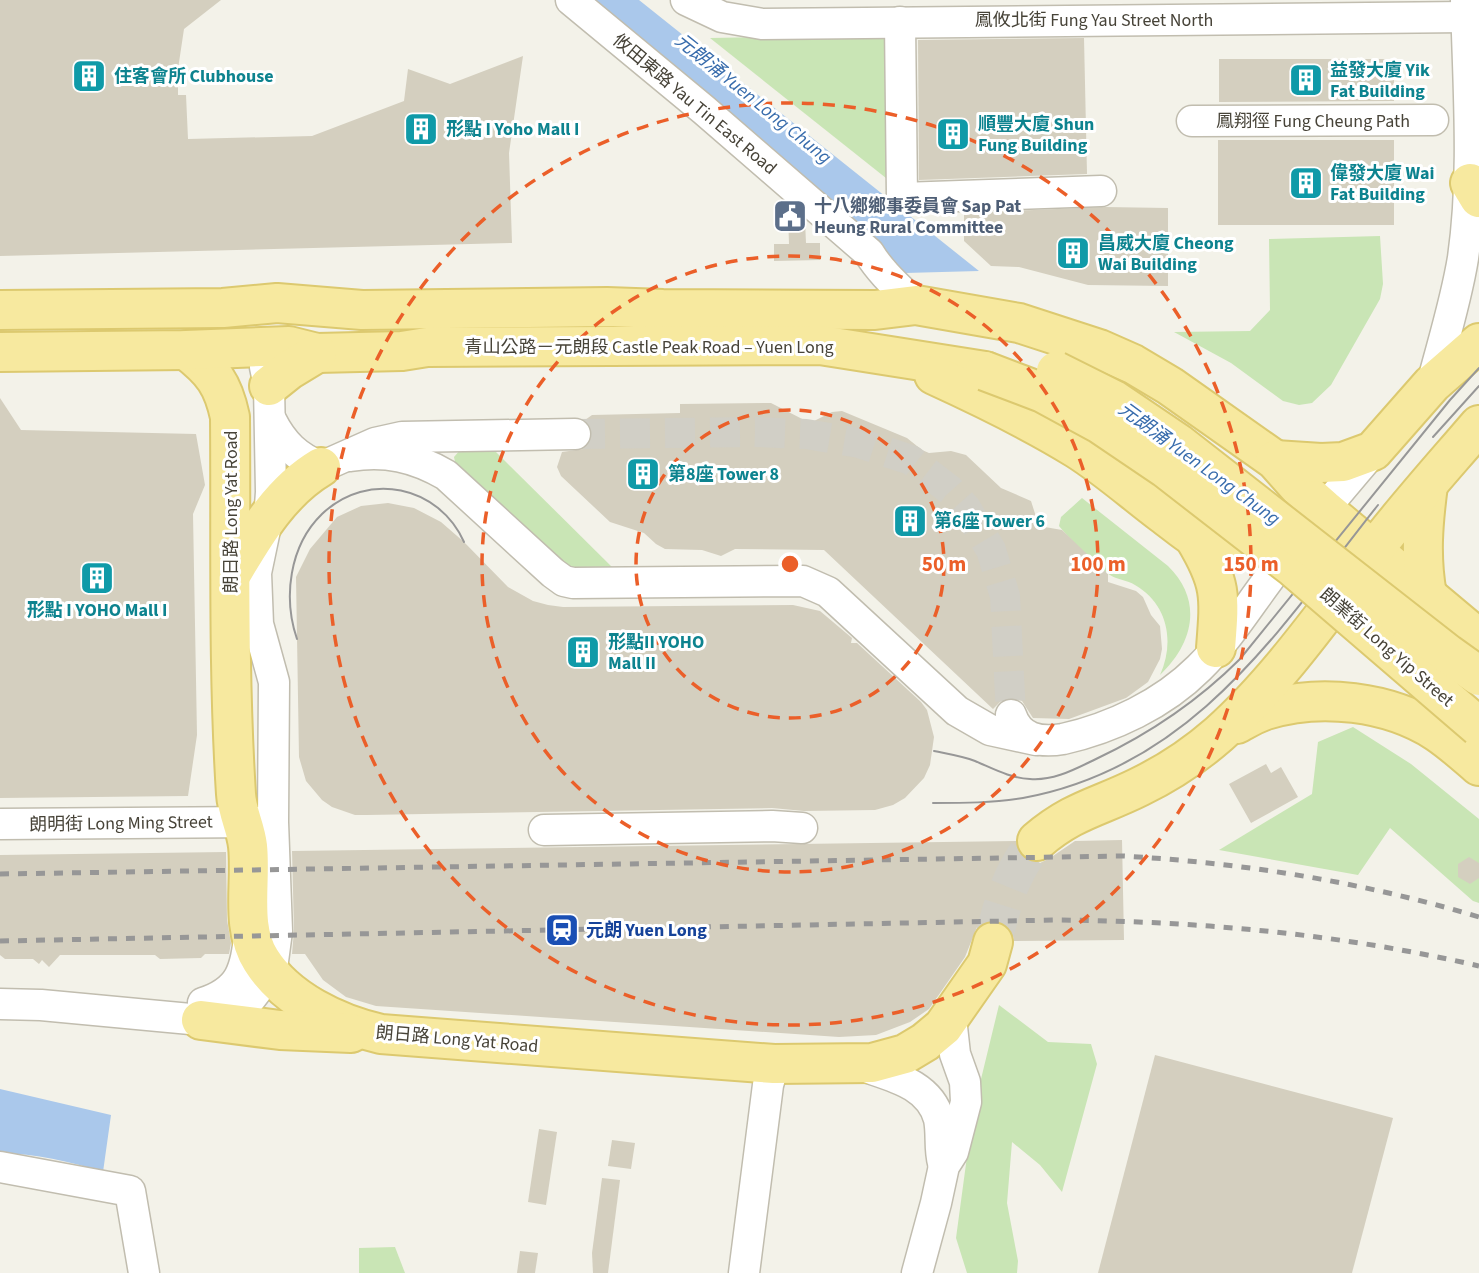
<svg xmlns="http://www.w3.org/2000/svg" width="1479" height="1273" font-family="'Source Sans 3','Noto Sans TC',sans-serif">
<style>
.green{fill:#c9e5b5}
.water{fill:#aac8eb}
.building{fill:#d4cfbf}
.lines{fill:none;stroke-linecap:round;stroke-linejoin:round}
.minor-tunnel{stroke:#d1cfc6;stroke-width:30;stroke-dasharray:30 15;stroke-linecap:butt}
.major-tunnel{stroke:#d1cfc6;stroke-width:38;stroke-dasharray:38 19;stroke-linecap:butt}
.minor-casing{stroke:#c1bdaf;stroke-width:33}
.major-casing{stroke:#dcc96f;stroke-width:42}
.minor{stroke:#fff;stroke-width:30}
.major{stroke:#f7e99f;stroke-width:38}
.tram{stroke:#979797;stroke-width:2}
.rail{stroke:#979797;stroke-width:5;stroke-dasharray:9 9;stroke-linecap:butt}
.major-bridge-casing{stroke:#dcc96f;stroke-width:42;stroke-linecap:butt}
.major-bridge{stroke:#f7e99f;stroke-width:38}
.ring{fill:none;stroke:#eb5f29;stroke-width:3.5;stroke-dasharray:12 9}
.labels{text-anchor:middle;stroke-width:6;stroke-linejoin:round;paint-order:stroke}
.street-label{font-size:18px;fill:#474338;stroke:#fff}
.culture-label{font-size:18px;font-weight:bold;fill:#0d838f;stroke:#fff;text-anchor:start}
.service-label{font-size:18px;font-weight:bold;fill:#4e5e75;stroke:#fff;text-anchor:start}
.transit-label{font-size:18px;font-weight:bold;fill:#164399;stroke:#fff;text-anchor:start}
.water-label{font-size:19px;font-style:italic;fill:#386cac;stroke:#fff}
.centre{fill:#eb5f29;stroke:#fff;stroke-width:3.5}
.ring-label{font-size:21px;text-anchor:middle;font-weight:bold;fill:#eb5f29;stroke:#fff;stroke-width:6;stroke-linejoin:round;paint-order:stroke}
</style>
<rect width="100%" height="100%" fill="#f3f2e9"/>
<!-- green -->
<g class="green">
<path d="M892,35l4,151 -186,-148z"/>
<path d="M1380,236l3,48 -3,15 -49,86 -19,18 -13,2 -16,-4 -52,-38 -57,-31 76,-1 20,-21 -1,-71z"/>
<path d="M461,449h30l5,3 118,117h-37l-21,-8 -101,-99 -1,-5z"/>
<path d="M1082,498l86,68c35,34 26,77 -8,109 15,-33 8,-71 -25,-90 -8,-5 -17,-5 -25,-10 -12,-7 -41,-37 -51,-49l2,-9z"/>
<path d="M1353,727l58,37 68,55v84l-6,-2 -83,-73 -32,47 -139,-25 93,-56 6,-52z"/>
<path d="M999,1005l49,37 43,2 6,20 -35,128 -22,-27 -28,-23 -5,61 11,58 -1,12h-50l-11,-35 17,-126z"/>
<path d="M395,1247l10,26h-46v-25z"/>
</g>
<!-- water -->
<g class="water">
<path d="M580,0h59l340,271 -74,2 -12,-12z"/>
<path d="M0,1089l111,26 -8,57c-34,-11 -67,-18 -103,-19z"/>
</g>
<!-- building -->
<g class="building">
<path d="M0,0h221l-37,29 -6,40v26h8l2,44 124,-3 92,-35 4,-32 42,15 73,-28 -14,97 3,90 -512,13z"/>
<path d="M1084,38l3,136 -168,6 -1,-140z"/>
<path d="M1219,59h175v42l-175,1z"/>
<rect x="1218" y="140" width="176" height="85"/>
<path d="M1105,207l63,1v78l-80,-1 -69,-18 -28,-1 -27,-25v-28z"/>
<path d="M788,213h8l9,8 1,22h14v17l-46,1v-17h15z"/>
<path d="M0,398l21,32 175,4 9,51 -12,29 4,221 -9,61 -188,2z"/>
<path d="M771,403l39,20 22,-11 10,-1 65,27 15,12 7,3 22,-2 15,4 35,33 30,13 8,25 23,4 46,44v8l28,9 7,6 8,18 9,11 2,23 -2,10 -12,23 -22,16 -57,21 -36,-1 -11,-17 -8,-3 -11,1 -10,10 -169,-159 -89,-1 -14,7 -19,-6 -37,-1 -9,-5 -12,-11 -34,-11 -49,-46 -4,-9 5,-15 21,-3 7,-6 2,-10 -2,-7 -5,-6 7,-5 88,-2v-9z"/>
<path d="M388,503l26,5 27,14 23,20 44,45 25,14 15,4 15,2 230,-2 27,6 32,27 -1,5h6l64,59 6,8 7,27 -4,28 -6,13 -19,20 -12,7 -18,5 -71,1 -32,-3 -405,7h-12l-23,-8 -10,-7 -16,-19 -7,-24 -3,-180 14,-28 27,-32 24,-11z"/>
<path d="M1266,764l5,9 10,-6 17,30 -47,26 -22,-39z"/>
<path d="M1122,840l2,100 -110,1v-5l-6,-10 -10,-5h-11l-10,6 -12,30 -36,52 -19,13 -34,13 -37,2 -463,-31 -30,-9 -23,-17 -18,-26h-13l2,-24 -2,-79 724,-10 4,14 10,7 10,1 10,-5 25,-17z"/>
<path d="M226,852l1,68 4,23 -2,11h-24l-4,4 -41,1 -5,-4h-95l-11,12 -7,-7 -3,4 -6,-5h-28l-5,-4v-100z"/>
<path d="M1469,857l10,6v15l-9,6 -12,-7v-13z"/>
<path d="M1155,1055l238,63 -41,155h-254z"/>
<path d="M539,1129l18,3 -11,73 -18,-3z"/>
<path d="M612,1140l23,3 -4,26 -23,-3z"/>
<path d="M602,1178l18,2 -12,93h-15l-1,-20z"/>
<path d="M520,1251l18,2 -3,20h-18z"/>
</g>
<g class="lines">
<!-- minor-tunnel -->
<path class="minor-tunnel" d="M575,434l180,-2 51,2 53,9 52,17 39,30 16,18 25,42 14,46 6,119"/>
<!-- major-tunnel -->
<path class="major-tunnel" d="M993,942c9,-38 18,-71 44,-101"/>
<!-- minor casing -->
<g class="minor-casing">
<g id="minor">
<path d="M571,0l133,110 165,143c12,20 31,36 47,52"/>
<path d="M686,0l36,17 40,7 704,-7"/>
<path d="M900,22l2,176 199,-7"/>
<path d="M1192,121l241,-1"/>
<path d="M1432,384c11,-42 24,-83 31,-126 12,-85 5,-172 3,-258"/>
<path d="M271,420c12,24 26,37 50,47l54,-24 27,-6 173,-3"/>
<path d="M350,456c35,-6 65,1 96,19l107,98 11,8 9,2 230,-2 25,11 129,119 33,19 46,10"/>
<path d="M1011,715c8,24 29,28 52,24 49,-11 100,-35 136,-71 30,-29 53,-68 79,-101 30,-40 63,-78 95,-116"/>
<path d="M0,824l262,-2"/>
<path d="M544,830l228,-4 30,2"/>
<path d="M203,1003c39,-13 42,-33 47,-71"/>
<path d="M0,1004l41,1 160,15 36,-12 14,-10 13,-17 9,-20 4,-30 -4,-109 1,-140 -16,-58 -2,-51 14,-67 1,-14 -2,-106 -4,-19"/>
<path d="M860,1065c30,11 69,18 79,54 3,14 0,29 4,44"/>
<path d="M0,1167l130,24 14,82"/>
<path d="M744,1273l24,-188 6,-21"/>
<path d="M917,1273l19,-70 8,-37 9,-14 13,-50 -1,-20 -10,-28 -4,-36"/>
</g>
</g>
<!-- major casing -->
<g class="major-casing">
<g id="major">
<path d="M1470,183l9,15"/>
<path d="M0,310l223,-2 54,-5 85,7 245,-3 56,2 212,1 41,-5 103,18 80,26 34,15 37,22 105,74 23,26 26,23 155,130"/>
<path d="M186,350c27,21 37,34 44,67 1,126 -2,252 6,377 1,18 10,34 12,52 4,37 -8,81 13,114 25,40 76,64 120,74l393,30 98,-1 33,-9 20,-12 18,-15 44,-63 6,-22"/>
<path d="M0,352l186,-2 103,-4 28,7 85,-2 25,-4 393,-2 165,26"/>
<path d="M934,375c48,22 98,46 143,74 30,19 58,44 86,65 19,14 35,30 59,35 24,5 48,-3 58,-26"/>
<path d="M269,386l20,-16 28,-17"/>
<path d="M1275,460l46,3 22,-1 30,-11 59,-67 47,-41"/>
<path d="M1195,539c27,45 25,58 21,109"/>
<path d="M231,575c24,-40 48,-83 90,-108"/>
<path d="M1427,595c-7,-38 -4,-72 1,-110"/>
<path d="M1237,724c9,-5 19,-11 29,-14 54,-17 123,-9 171,22 15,10 28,22 42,34"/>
<path d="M1037,841c36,-31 62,-34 102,-54 29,-14 56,-32 80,-53 58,-52 106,-121 154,-183 33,-43 70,-84 106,-126"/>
<path d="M201,1020l79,10 71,3"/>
</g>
</g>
<!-- minor -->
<use href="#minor" class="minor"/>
<!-- major -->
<use href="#major" class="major"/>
<!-- tram -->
<g class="tram">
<path d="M1433,437l46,-51"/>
<path d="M297,639c-14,-41 -8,-93 25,-125 46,-44 117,-28 142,28"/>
<path d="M934,751c14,3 28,5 41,10 19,8 35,17 55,18 24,2 45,-10 66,-20 55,-26 101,-57 144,-100l210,-259 29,-32"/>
<path d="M933,803c30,0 60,0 90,-5 170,-31 255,-167 355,-293"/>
</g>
<!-- rail -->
<g class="rail">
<path d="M0,874l1123,-18c121,7 240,26 356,61"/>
<path d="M0,941l1056,-21c142,1 285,14 423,46"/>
</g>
<!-- major-bridge casing -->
<g class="major-bridge-casing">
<g id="major-bridge">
<path d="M985,371l58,22 57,31 65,44 129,100 185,159"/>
<path d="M1056,371l58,29 65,44 269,210 31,22"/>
</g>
</g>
<!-- major-bridge -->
<use href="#major-bridge" class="major-bridge"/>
</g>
<!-- distance rings -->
<g class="ring">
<circle cx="790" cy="564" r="154"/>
<circle cx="790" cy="564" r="308"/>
<circle cx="790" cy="564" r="461"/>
</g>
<!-- icons -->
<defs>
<g id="building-square" transform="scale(1.75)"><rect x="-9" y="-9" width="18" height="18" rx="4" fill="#0f9aa8" stroke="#fff"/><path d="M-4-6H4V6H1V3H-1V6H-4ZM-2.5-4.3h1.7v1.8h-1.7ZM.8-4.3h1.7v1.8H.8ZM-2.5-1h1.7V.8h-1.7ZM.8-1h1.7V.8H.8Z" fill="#fff"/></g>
<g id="civic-square" transform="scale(1.75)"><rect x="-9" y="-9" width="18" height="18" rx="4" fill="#5c6f8a" stroke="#fff"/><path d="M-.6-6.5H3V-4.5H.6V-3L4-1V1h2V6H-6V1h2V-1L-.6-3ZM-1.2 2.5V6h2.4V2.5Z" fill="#fff"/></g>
<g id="station-square" transform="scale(1.75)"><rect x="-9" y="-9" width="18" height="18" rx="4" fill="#1a4fb4" stroke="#fff"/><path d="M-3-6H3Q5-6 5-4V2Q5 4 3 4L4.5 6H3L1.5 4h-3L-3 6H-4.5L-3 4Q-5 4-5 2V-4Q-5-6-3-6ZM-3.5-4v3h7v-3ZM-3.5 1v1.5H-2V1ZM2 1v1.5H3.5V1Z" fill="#fff"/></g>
</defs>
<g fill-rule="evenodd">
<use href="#building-square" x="89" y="76"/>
<use href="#building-square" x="1306" y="80"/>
<use href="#building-square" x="421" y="129"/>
<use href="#building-square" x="953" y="134"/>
<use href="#building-square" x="1306" y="183"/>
<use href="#civic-square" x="790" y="216"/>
<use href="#building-square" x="1073" y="253"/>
<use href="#building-square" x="643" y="474"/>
<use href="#building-square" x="910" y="521"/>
<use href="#building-square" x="97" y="578"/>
<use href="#building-square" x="583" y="652"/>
<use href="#station-square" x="562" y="930"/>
</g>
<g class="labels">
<!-- street labels -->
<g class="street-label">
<text x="1094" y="26">鳳攸北街 Fung Yau Street North</text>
<text transform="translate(695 104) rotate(40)" y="6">攸田東路 Yau Tin East Road</text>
<text x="1313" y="127">鳳翔徑 Fung Cheung Path</text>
<text x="649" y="353">青山公路－元朗段 Castle Peak Road – Yuen Long</text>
<text transform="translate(231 512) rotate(-90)" y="6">朗日路 Long Yat Road</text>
<text transform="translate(1387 647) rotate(41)" y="6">朗業街 Long Yip Street</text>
<text transform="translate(121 823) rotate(-1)" y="6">朗明街 Long Ming Street</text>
<text transform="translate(457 1039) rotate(5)" y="6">朗日路 Long Yat Road</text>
</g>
<!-- culture labels -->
<g class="culture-label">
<text x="1330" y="76">益發大廈 Yik<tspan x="1330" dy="21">Fat Building</tspan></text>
<text x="114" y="82">住客會所 Clubhouse</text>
<text x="978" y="130">順豐大廈 Shun<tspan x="978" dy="21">Fung Building</tspan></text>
<text x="446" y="135">形點 I Yoho Mall I</text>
<text x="1330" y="179">偉發大廈 Wai<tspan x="1330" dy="21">Fat Building</tspan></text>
<text x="1098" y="249">昌威大廈 Cheong<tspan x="1098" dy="21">Wai Building</tspan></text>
<text x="668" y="480">第8座 Tower 8</text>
<text x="934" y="527">第6座 Tower 6</text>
<text x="97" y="616" text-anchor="middle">形點 I YOHO Mall I</text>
<text x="608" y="648">形點II YOHO<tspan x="608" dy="21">Mall II</tspan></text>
</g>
<!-- service labels -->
<g class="service-label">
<text x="814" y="212">十八鄉鄉事委員會 Sap Pat<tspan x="814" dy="21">Heung Rural Committee</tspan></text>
</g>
<!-- transit labels -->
<g class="transit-label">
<text x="586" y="936">元朗 Yuen Long</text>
</g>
<!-- water labels -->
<g class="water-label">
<text transform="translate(754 98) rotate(39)" y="7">元朗涌 Yuen Long Chung</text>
<text transform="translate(1200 463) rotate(36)" y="7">元朗涌 Yuen Long Chung</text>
</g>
</g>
<circle cx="790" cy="564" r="10" class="centre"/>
<g class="ring-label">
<text x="944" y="571">50 m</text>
<text x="1098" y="571">100 m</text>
<text x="1251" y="571">150 m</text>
</g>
</svg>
